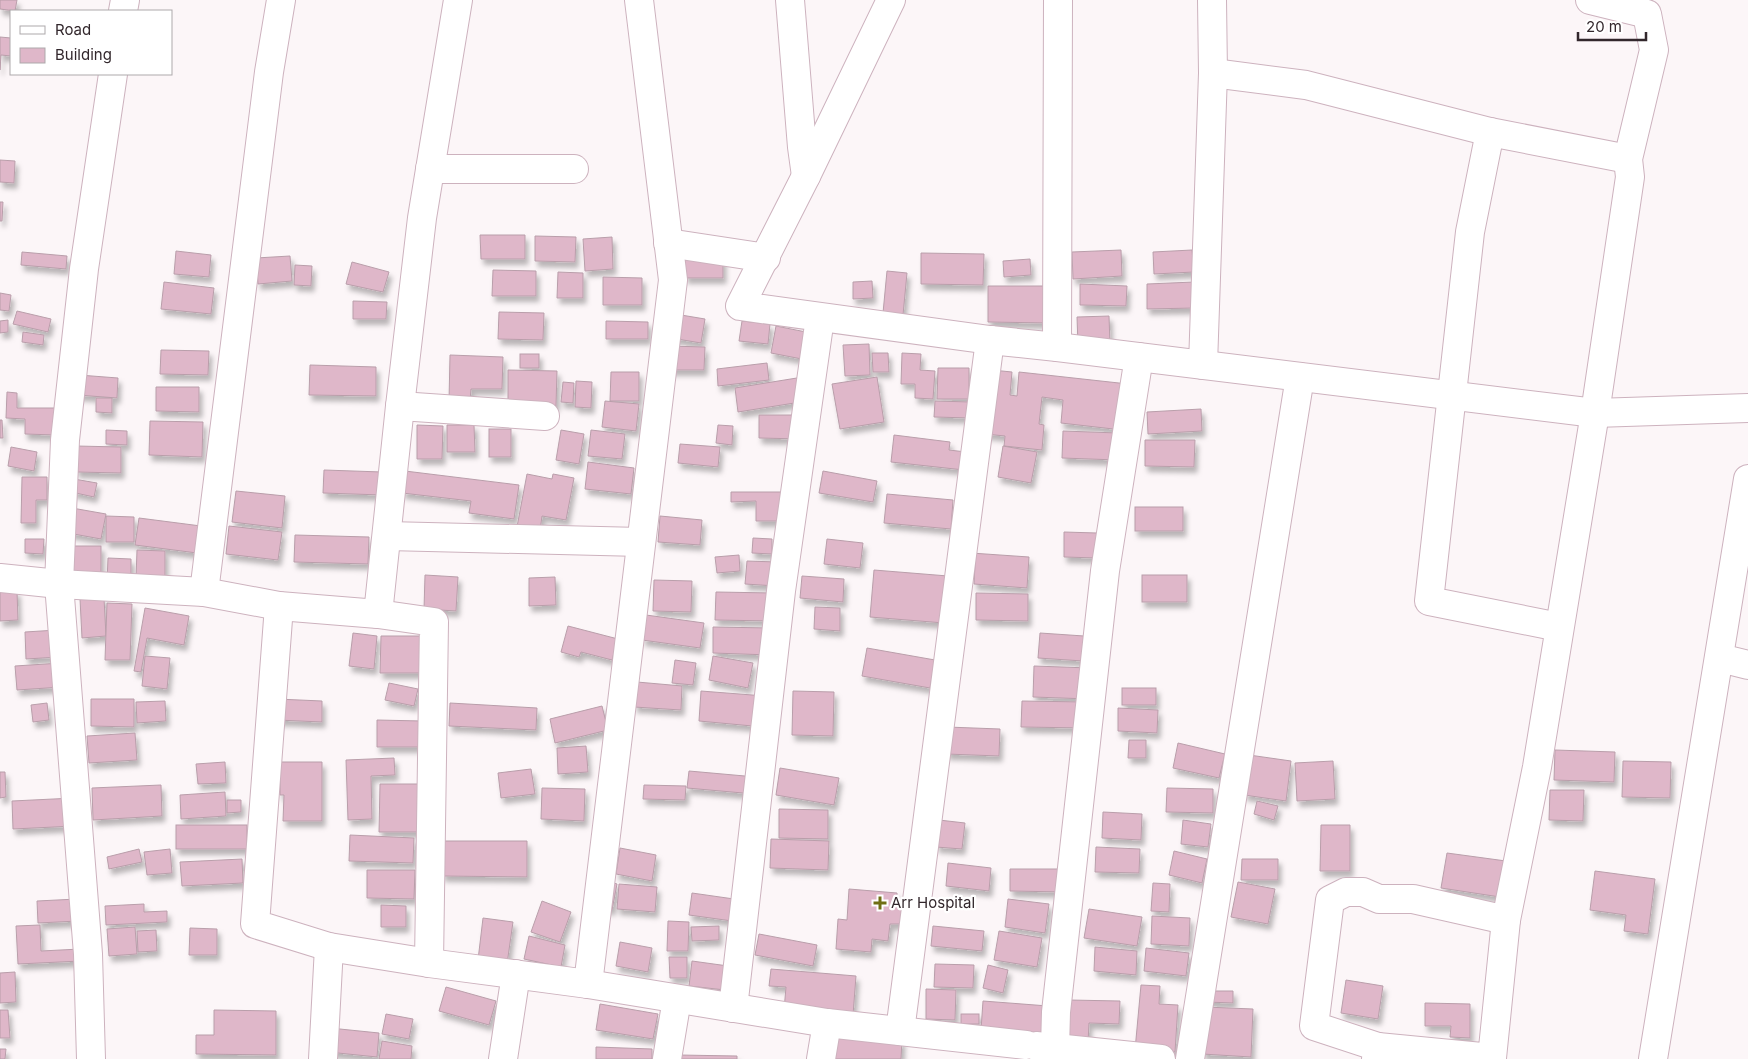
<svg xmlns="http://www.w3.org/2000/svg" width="1748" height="1059" font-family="Inter,sans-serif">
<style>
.building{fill:#dfb7c9;stroke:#b99eaa;filter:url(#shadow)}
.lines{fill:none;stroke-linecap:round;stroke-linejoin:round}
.minor-casing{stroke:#cdb2be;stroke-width:30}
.minor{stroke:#fff;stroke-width:28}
.poi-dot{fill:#6f6f13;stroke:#fff;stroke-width:2}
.labels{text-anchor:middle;stroke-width:4.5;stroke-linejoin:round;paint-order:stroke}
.poi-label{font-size:15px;fill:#32272c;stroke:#fff;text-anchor:start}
</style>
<defs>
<filter id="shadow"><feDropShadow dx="3" dy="5.5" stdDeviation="2.5" flood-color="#0004"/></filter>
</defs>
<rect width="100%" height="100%" fill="#fcf6f8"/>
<!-- building -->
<g class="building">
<path d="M0,0h17l-2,11 -15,-2z"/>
<path d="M0,37l11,1v18l-10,-1 -1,15z"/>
<path d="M0,160l15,1 -1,22 -14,-1z"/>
<path d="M0,202h3l-1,19h-2z"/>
<path d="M480,235h45v24h-44z"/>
<path d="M535,236l41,1 -1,25 -40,-1z"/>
<path d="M612,237l1,32 -28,2 -2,-32z"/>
<path d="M1121,250l1,26 -49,3 -1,-27z"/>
<path d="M1192,250l2,22 -40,2 -1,-22z"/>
<path d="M176,251l35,4 -2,22 -35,-3z"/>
<path d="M22,252l45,4 -1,13 -45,-4z"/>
<path d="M921,253l63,1 -1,31 -62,-1z"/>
<rect x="685" y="254" width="38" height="24"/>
<path d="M290,256l2,25 -34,3 -2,-26z"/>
<path d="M1030,259l1,16 -27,2 -1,-16z"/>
<path d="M352,262l37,10 -6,20 -37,-8z"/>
<path d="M295,265l17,1 -1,20 -17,-1z"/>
<path d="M493,270l43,1v25h-44z"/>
<path d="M887,271l20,2 -4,42 -20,-2z"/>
<path d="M558,272l25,1v25h-26z"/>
<path d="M603,277l39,1v27h-39z"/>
<path d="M872,281l1,17 -20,1v-17z"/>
<path d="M164,282l50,6 -3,26 -50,-5z"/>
<path d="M1194,282l1,26 -48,1v-25z"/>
<path d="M1080,284l47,2 -1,20 -46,-1z"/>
<path d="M988,286h60v37l-60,-1z"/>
<path d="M0,293l11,2 -2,16 -9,-1z"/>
<path d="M353,301l34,1 -1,17h-33z"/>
<path d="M17,311l34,8 -3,13 -35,-8z"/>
<path d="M499,312l45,1 -1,27 -45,-1z"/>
<path d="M675,314l30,5 -4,24 -30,-5z"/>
<path d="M1109,316l1,28 -32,1 -1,-28z"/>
<path d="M8,320v12l-8,1v-12z"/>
<path d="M606,321l42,1v17h-42z"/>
<path d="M742,321l28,3 -2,20 -29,-3z"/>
<path d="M776,326l35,7 -4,27 -36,-7z"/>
<path d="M23,332l21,3 -1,10 -21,-3z"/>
<path d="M869,344l1,31 -25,1 -2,-31z"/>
<path d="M669,346l36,1 -1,23h-35z"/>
<path d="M161,350l48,1 -1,24 -48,-1z"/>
<path d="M872,353h16l1,19h-16z"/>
<path d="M902,353l19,1 -1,16 15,1 -2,28 -18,-1v-14h-14z"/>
<rect x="520" y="354" width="19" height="14"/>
<path d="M450,355l53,2 -1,32h-31l-1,12h-21z"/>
<path d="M767,363l2,17 -51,6 -1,-17z"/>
<path d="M310,365l66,2v29l-67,-1z"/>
<path d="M938,368h31v31h-32z"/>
<path d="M508,370l49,1 -1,35 -48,-1z"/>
<path d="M992,370l20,2 -2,23 7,1 2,-24 109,12 -6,46 -61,-7 2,-23 -21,-3 -3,27 5,1 -2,25 -38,-4 1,-10 -20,-2z"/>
<path d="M611,372h28v29h-29z"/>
<path d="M79,375l39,3 -1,20 -40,-3z"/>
<path d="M803,377l4,24 -69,11 -3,-24z"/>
<path d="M877,377l7,45 -44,7 -8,-45z"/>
<path d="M576,381l16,1 -1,26 -16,-1z"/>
<path d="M563,382l11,1 -1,20 -12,-1z"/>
<path d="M156,387h43v25l-43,-1z"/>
<path d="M7,392l10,1v15h39l-1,27 -30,-1v-15l-19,-1z"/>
<path d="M96,398h16v15l-16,-1z"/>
<path d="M605,401l34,3 -3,27 -34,-4z"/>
<path d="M935,401l36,1v16l-37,-1z"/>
<path d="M1201,409l1,22 -54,3 -1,-22z"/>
<path d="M759,415h42v24l-42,-1z"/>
<path d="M0,420h2l1,18h-3z"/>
<path d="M150,421l53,1 -1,35 -53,-2z"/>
<path d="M417,425l26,1 -1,33h-25z"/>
<path d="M447,425h27l1,27h-28z"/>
<path d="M718,425l15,1 -1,19 -16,-2z"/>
<rect x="489" y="429" width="22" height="28"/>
<path d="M106,430l21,1v14l-21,-1z"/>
<path d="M561,430l23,4 -5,30 -23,-4z"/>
<path d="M591,430l34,4 -3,25 -34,-3z"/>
<path d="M1063,431l55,2 -1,27 -55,-2z"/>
<path d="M894,435l56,7 -1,8 17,2 -2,18 -73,-8z"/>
<path d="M1145,440h50l-1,27 -49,-1z"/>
<path d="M680,444l40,3 -2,20 -40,-4z"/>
<path d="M76,446l45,1v26l-45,-1z"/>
<path d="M1003,446l34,6 -6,31 -33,-6z"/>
<path d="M11,447l26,5 -3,19 -26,-5z"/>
<path d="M588,462l46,6 -3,26 -46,-5z"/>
<path d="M324,470l58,2v23l-59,-2z"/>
<path d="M405,471l114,14 -5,34 -45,-6 2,-12 -69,-8z"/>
<path d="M823,471l54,10 -4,21 -54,-9z"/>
<path d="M527,474l25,5 1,-5 21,4 -8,42 -24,-4 -2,15 -23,-4z"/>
<path d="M22,477h25v23h-11v23h-15z"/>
<path d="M74,479l23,4 -3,14 -23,-5z"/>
<path d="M236,491l49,5 -3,32 -50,-6z"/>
<path d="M731,492h55l1,29h-31v-20l-25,1z"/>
<path d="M887,494l66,6 -2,29 -67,-6z"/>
<rect x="1135" y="507" width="48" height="24"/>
<path d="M72,508l34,6 -5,25 -33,-6z"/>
<path d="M106,516l28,1v25h-28z"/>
<path d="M660,516l42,4 -2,25 -42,-3z"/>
<path d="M139,518l62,8 -4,27 -62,-8z"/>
<path d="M229,526l53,6 -4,28 -52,-6z"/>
<path d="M1064,532l33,1v25l-33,-1z"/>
<path d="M295,535l74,2 -1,27 -74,-2z"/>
<path d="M753,538l19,1v15l-20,-1z"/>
<path d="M25,539h19l-1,15 -18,-1z"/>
<path d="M827,539l36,4 -3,25 -36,-4z"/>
<rect x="63" y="546" width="38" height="28"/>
<path d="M137,550l28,1v28l-29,-1z"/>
<path d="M971,553l58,4 -2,31 -53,-4 1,-20h-5z"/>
<path d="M739,555l1,16 -23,2 -2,-16z"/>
<path d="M108,558l23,1v23h-24z"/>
<path d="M747,561l30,1 -1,24 -31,-2z"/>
<path d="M874,570l74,6 -4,47 -74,-6z"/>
<path d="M425,575l33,2 -2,34 -32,-2z"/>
<rect x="1142" y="575" width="45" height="27"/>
<path d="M802,576l42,3 -1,23 -43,-4z"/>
<path d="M555,577l1,28 -27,1v-28z"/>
<path d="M654,580l38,1 -1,31 -38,-1z"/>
<path d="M0,591h17l1,29 -18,1z"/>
<path d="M716,592l56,1v28l-57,-1z"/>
<path d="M976,593l52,1v27l-52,-1z"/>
<path d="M104,598l2,38 -24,2 -2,-39z"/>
<path d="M107,603l25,1 -2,56h-25z"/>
<path d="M815,607l25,1v23l-26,-2z"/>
<path d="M145,608l44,8 -5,29 -37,-7 -6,34 -7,-1z"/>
<path d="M646,615l58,8 -4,25 -58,-8z"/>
<path d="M568,626l50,13 -6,21 -31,-8 -2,5 -18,-5z"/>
<path d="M713,627l58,1 -1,27 -57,-2z"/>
<path d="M57,630l2,27 -33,2 -1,-27z"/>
<path d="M353,633l24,3 -3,33 -25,-3z"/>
<path d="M1040,633l44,3 -1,25 -45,-3z"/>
<path d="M381,636h47v37h-48z"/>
<path d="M867,648l68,12 -5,28 -68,-12z"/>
<path d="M145,656l25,2 -3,31 -25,-3z"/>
<path d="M713,656l40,7 -5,25 -39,-8z"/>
<path d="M675,660l21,3 -3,22 -21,-2z"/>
<path d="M61,663l1,24 -45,3 -2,-24z"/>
<path d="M1034,666l56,2 -1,31 -56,-2z"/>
<path d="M637,682l45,4 -1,24 -47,-3z"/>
<path d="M389,683l29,6 -4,17 -29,-6z"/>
<rect x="1122" y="688" width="34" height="17"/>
<path d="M701,691l64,5 -2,31 -64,-6z"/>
<path d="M793,691l41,1 -1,44 -41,-1z"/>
<path d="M91,699h43v28l-43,-1z"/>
<path d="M277,699l45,2v21l-45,-2z"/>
<path d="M165,701l1,20 -29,2 -1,-21z"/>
<path d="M1022,701l64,1v26l-65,-1z"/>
<path d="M47,703l2,17 -16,2 -2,-17z"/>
<path d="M450,703l87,5 -1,22 -87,-4z"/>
<path d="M602,706l6,24 -53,13 -5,-24z"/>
<path d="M1118,708l40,2 -1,23 -39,-2z"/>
<path d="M377,720l45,1 1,26h-46z"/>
<path d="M947,727l53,2 -1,27 -53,-2z"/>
<path d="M135,733l2,27 -48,3 -2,-27z"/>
<path d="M1129,740h17v18h-18z"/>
<path d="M1178,743l47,11 -6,24 -46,-10z"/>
<path d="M586,746l2,26 -30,2 -1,-26z"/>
<path d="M1555,750l60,2 -1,30 -60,-2z"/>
<path d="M1249,755l42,6 -5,40 -42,-6z"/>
<path d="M394,758l1,17 -24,1 1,43 -24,1 -2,-60z"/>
<path d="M1333,761l2,38 -38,2 -2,-38z"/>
<path d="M1623,761l48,1 -1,36 -48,-1z"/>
<path d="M225,762l1,21 -28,1 -2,-20z"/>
<path d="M280,762h42v59h-39l1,-26h-4z"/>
<path d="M780,768l59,10 -5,27 -58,-10z"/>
<path d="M531,769l4,25 -34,4 -3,-25z"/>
<path d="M689,771l67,6 -2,17 -67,-6z"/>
<path d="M0,772h5l1,25 -6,1z"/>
<path d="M380,784h45v48h-46z"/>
<path d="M161,785l1,31 -69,4 -1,-32z"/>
<path d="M644,785l42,1 -1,14 -42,-1z"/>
<path d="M542,788l43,1 -1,32 -43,-2z"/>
<path d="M1167,788l46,1v24l-47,-1z"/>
<path d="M1550,790h34l-1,31 -34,-1z"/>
<path d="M225,792l1,24 -45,3 -1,-24z"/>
<path d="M74,798l1,28 -62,3 -1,-28z"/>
<path d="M227,800h14v12l-14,1z"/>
<path d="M1257,801l21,5 -4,14 -20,-6z"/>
<path d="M779,809l49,1v29l-49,-1z"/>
<path d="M1103,812l39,2 -1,26 -39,-2z"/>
<path d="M939,820l26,3 -3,26 -26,-2z"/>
<path d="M1183,820l28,4 -3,23 -27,-3z"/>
<rect x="176" y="825" width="71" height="24"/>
<path d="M1321,825h29v46h-30z"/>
<path d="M350,835l64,3 -1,25 -64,-2z"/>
<path d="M771,839l58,2 -1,29 -58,-2z"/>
<path d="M442,841h85v36l-85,-1z"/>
<path d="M1096,847l44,2 -1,24 -44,-1z"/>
<path d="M620,848l36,7 -4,26 -36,-7z"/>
<path d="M139,849l3,13 -33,7 -2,-12z"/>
<path d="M170,849l2,24 -25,2 -3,-23z"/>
<path d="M1174,851l33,8 -5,24 -33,-8z"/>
<path d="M1447,853l59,8 -6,36 -59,-9z"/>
<path d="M242,859l1,24 -61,3 -2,-24z"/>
<path d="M1242,859h36v21h-37z"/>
<path d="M948,863l43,5 -2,23 -43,-5z"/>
<path d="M1010,869h53l1,23 -54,-1z"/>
<path d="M367,870h48l-1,29 -47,-1z"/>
<path d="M1595,871l60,8 -7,55 -24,-3 2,-16 -36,-5z"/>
<path d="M605,880l12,4 -5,26 -13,-4z"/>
<path d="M1238,882l37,7 -7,35 -37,-7z"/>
<path d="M1153,883l17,1 -1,28 -18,-1z"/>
<path d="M619,884l38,3 -2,25 -38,-3z"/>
<path d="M849,889l48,4v14h6l-2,17h-11l-2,17 -16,-2 -1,13 -35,-3 2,-30 9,1z"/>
<path d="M692,893l42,6 -2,22 -43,-6z"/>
<path d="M77,899l1,22 -40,2 -1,-22z"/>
<path d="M1008,899l41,5 -4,29 -40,-6z"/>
<path d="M542,901l29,11 -11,30 -29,-10z"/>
<path d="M144,904v8l23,-1v11l-61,3 -1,-19z"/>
<path d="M381,905l25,1v21h-25z"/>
<path d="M1089,909l53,8 -5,29 -53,-8z"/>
<path d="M1152,916l38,2 -1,28 -38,-2z"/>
<path d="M483,918l30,4 -6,42 -29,-4z"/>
<path d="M668,921l21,1 -1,29h-21z"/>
<path d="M40,925l1,26 39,-2 1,12 -63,3 -2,-38z"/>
<path d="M719,926v14l-27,1 -1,-14z"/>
<path d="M933,926l51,5 -2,20 -51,-5z"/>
<path d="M135,927l2,27 -28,2 -2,-27z"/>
<path d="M190,928l27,1v26h-28z"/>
<path d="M156,930l1,21 -19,1 -1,-21z"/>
<path d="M999,931l43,7 -5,29 -43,-7z"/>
<path d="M759,934l58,11 -4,21 -58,-11z"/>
<path d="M529,936l36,9 -4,22 -37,-8z"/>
<path d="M620,942l32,6 -4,24 -32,-6z"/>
<path d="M1095,947l42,4 -1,24 -42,-4z"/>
<path d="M1146,948l43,5 -3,23 -42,-5z"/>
<path d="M669,957h18v21h-17z"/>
<path d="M692,961l36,5 -3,24 -36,-4z"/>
<path d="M935,964l39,1 -1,23 -39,-1z"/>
<path d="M988,965l20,5 -5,23 -20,-5z"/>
<path d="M771,969l85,7 -3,39 -69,-5 2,-23 -17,-1z"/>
<path d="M15,972l1,30 -16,1v-30z"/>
<path d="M1346,980l37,6 -5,33 -37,-6z"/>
<path d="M1141,985l19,1 -1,18 19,1 -3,47 -40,-2z"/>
<path d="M446,987l50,14 -7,24 -50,-14z"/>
<path d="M926,989l30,1 -1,30 -29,-1z"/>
<path d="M1206,991h27v12l-27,-1z"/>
<path d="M1069,1000l51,1 -1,23 -30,-1 -1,20h-20z"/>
<path d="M983,1001l65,5 -2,29 -65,-5z"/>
<path d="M1425,1003l45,1v34l-20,-1 1,-11h-26z"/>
<path d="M600,1004l58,10 -5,25 -57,-9z"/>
<path d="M1205,1007l48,2 -2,48 -49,-3z"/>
<path d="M0,1010h8l2,28h-10z"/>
<path d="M214,1010l62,1v44l-80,-1v-19h18z"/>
<path d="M386,1014l27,5 -4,20 -27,-5z"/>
<rect x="961" y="1014" width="18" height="10"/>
<path d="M330,1028l49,5 -2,24 -49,-5z"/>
<path d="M835,1036l67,3 -1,20h-67z"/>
<path d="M382,1041l30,5 -1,13h-32z"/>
<path d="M596,1047l56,2v10h-56z"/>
<path d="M0,1049h6l-1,10h-5z"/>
<path d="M679,1055l58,1v3h-58z"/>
</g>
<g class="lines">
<!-- minor casing -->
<g class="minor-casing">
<g id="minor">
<path d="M790,0l12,147 4,29"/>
<path d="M891,0l-85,176 -66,130 250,34 67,7 538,66 153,-5"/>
<path d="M123,11l2,-11"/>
<path d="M1213,73l93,12 184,47 138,27"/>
<path d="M1490,132l-20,100 -41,369 130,26"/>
<path d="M430,169h144"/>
<path d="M668,243l98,15"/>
<path d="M1057,347l1,-347"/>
<path d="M1203,365l10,-292 -1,-73"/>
<path d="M400,406l145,10"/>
<path d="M387,536l254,6"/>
<path d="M0,578l59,6 145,8 75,14 99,8 22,-208 22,-188 36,-218"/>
<path d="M204,592l65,-520 12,-72"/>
<path d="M279,606l-24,318 74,23 100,16 159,21 239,39 199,22"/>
<path d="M378,614l56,8 -5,341"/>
<path d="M1720,658l28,7"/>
<path d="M588,984l85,-704 -34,-280"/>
<path d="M733,1008l48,-417 39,-273"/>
<path d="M900,1031l90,-691"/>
<path d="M1036,1046l125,13"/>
<path d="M1378,1047l-64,-21 16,-126 16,-8h17l16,7h34l93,21"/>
<path d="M1055,1049l1,-37 49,-441 34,-214"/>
<path d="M91,1059l-3,-105 -29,-370 6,-144 19,-171 29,-195"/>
<path d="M323,1059l6,-112"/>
<path d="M503,1059l13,-85"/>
<path d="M667,1059l10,-60"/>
<path d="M821,1059l6,-36"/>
<path d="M1190,1059l110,-682"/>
<path d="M1376,1059l2,-12 114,11 14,-138 31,-153 58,-354 35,-236 -2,-18 26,-109 -7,-36 -57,-14"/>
<path d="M1653,1059l95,-580"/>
</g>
</g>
<!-- minor -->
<use href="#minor" class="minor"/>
</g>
<!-- markers -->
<path class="poi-dot" d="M877.5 895.5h5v5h5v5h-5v5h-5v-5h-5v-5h5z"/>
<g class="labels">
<!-- poi labels -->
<g class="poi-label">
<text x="891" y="908">Arr Hospital</text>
</g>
</g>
<!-- legend -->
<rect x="10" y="10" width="162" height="65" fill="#ffffff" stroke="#ada9ab"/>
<rect x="20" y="26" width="25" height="8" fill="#ffffff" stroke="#ada9ab"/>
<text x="55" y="35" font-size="15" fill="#32272c">Road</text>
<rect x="20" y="48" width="25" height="15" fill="#dfb7c9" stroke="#ada9ab"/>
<text x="55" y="60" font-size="15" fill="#32272c">Building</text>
<!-- scale -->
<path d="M1578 32v8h68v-8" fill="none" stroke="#32272c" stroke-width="2.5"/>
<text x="1586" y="32" font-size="15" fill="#32272c" stroke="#ffffff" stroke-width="4" paint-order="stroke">20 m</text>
</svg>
